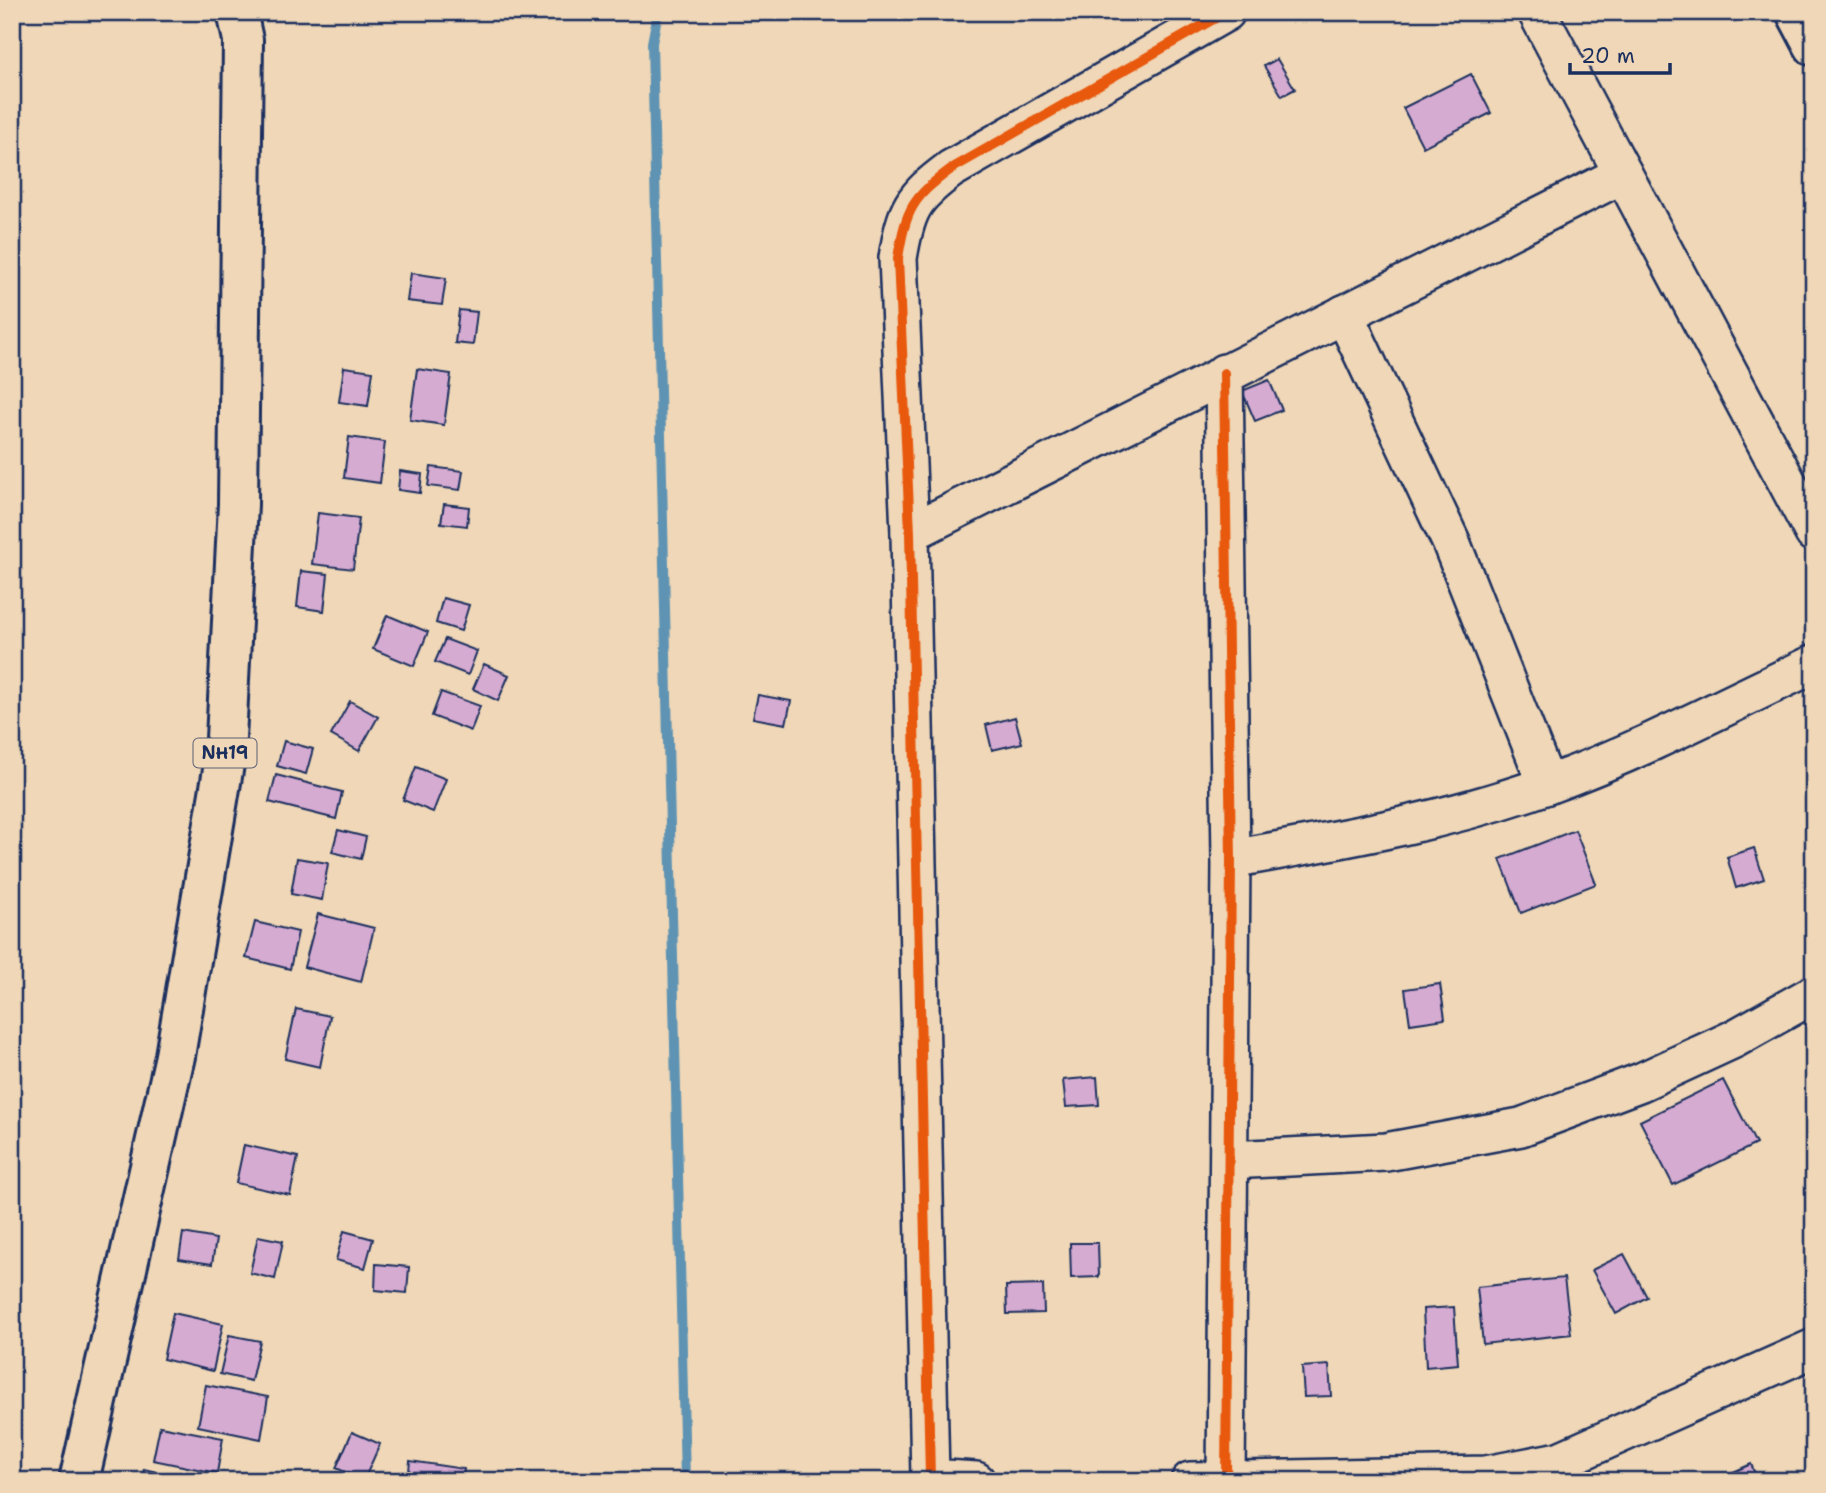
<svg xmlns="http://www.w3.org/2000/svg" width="1826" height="1493" font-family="'Shantell Sans',sans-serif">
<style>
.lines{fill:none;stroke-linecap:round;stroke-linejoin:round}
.stream{stroke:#5e93b3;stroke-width:10}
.building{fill:#d6abd1;stroke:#1b2f5e;stroke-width:2}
.minor-casing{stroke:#1b2f5e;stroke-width:42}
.tertiary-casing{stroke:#1b2f5e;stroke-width:44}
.trunk-casing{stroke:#1b2f5e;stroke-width:44}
.minor{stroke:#efd7b7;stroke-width:37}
.tertiary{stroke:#efd7b7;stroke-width:38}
.trunk{stroke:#efd7b7;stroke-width:38}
.cycleway-casing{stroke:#efd7b7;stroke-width:15}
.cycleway{stroke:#e8590c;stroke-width:10}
.labels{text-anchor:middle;stroke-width:5;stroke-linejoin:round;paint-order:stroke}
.shield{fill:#efd7b7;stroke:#5b6179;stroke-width:2}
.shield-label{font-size:18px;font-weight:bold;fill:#1b2f5e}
</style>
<rect width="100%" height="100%" fill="#efd7b7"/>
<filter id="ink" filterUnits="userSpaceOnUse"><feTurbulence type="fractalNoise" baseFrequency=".0143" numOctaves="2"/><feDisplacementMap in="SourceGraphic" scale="14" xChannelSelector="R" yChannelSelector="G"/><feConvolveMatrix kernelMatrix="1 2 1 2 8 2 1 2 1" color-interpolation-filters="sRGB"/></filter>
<g filter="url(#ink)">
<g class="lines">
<!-- stream -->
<path class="stream" d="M658,12l-6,31 33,1438"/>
</g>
<!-- building -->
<g class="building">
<path d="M1277,59l18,30 -13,7 -18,-30z"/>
<path d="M1471,74l20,39 -68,34 -20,-39z"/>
<path d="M411,273l35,5 -4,27 -35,-4z"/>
<path d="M459,310l18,2 -4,33 -18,-2z"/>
<path d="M344,367l29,4 -5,35 -29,-4z"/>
<path d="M417,369l34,5 -7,51 -34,-5z"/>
<path d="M1269,380l13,30 -27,11 -13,-30z"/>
<path d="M349,437l36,5 -5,41 -36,-5z"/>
<path d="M431,467l32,4 -3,19 -32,-4z"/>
<path d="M400,471l22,3 -2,19 -22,-3z"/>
<path d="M444,504l25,3 -2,19 -26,-3z"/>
<path d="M318,513l41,5 -6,51 -41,-5z"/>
<path d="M301,571l27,3 -4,37 -27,-4z"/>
<path d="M443,598l26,7 -8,26 -25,-8z"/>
<path d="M387,615l41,17 -14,34 -41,-17z"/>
<path d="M445,639l32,12 -9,24 -33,-13z"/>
<path d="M484,664l25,11 -11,26 -25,-12z"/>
<path d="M441,692l39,14 -9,25 -39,-15z"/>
<path d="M758,695l33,6 -5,23 -33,-6z"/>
<path d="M350,701l28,16 -19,34 -28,-16z"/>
<path d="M1015,717l7,26 -30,7 -6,-25z"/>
<path d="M284,741l29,8 -7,25 -29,-8z"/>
<path d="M416,767l30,12 -13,33 -30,-12z"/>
<path d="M276,775l66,17 -6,27 -67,-17z"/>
<path d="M338,830l28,7 -5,22 -29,-7z"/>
<path d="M1575,830l21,54 -75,29 -21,-54z"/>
<path d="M1754,848l10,31 -28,9 -9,-31z"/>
<path d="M297,858l31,5 -6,37 -31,-6z"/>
<path d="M318,914l56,14 -13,54 -57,-15z"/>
<path d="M255,922l43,10 -8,37 -44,-11z"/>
<path d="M1440,984l5,35 -35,5 -5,-35z"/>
<path d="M296,1009l34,7 -10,51 -35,-8z"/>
<path d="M1097,1077l2,28 -33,2 -3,-27z"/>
<path d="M1723,1080l33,64 -83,41 -33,-64z"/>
<path d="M244,1145l54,12 -8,38 -54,-12z"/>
<path d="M344,1231l29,8 -8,29 -29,-8z"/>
<path d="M183,1233l33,6 -4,25 -33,-5z"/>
<path d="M258,1236l25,5 -8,38 -25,-6z"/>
<path d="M1070,1243h28l1,34 -28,1z"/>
<path d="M1624,1254l23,43 -31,17 -24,-44z"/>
<path d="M376,1264l33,3 -2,26 -32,-3z"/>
<path d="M1564,1278l7,56 -88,10 -6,-57z"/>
<path d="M1043,1285l1,28 -37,1 -1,-28z"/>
<path d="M1454,1307l4,57 -32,3 -3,-58z"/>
<path d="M173,1313l50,11 -10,47 -50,-12z"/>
<path d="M229,1335l31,6 -9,40 -31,-7z"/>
<path d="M1329,1365l2,31 -27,1 -2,-30z"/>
<path d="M206,1385l62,12 -7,42 -63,-13z"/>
<path d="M160,1426l63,12 -6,35 -64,-13z"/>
<path d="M352,1432l28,12 -16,36 -28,-12z"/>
<path d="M410,1461l54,8 -1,12h-55z"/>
<path d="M1751,1464l7,17h-45z"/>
<path d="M144,1469l49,12h-52z"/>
</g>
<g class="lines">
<!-- minor casing -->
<g class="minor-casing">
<g id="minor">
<path d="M1537,12l277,521"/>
<path d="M1344,314l107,228 96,243"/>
<path d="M1224,373l7,486 -5,622"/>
<path d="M910,533l713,-359"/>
<path d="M1231,859c106,-19 214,-37 316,-74 91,-33 179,-79 267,-121"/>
<path d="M1230,1160l156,-8 135,-25 120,-45 93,-43 80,-45"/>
<path d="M976,1481l-46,-3 -20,-945 -12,-275c8,-49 14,-60 53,-89l275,-157"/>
<path d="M1190,1481l296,-6 73,-14 255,-113"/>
</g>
</g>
<!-- tertiary casing -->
<g class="tertiary-casing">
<path id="tertiary" d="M1796,12l18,34"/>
</g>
<!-- trunk casing -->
<g class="trunk-casing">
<path id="trunk" d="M79,1481l96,-425 50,-298 13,-254 5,-464 -6,-28"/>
</g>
<!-- minor -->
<use href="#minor" class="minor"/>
<!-- tertiary -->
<use href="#tertiary" class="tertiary"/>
<!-- trunk -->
<use href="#trunk" class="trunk"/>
<!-- cycleway casing -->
<g class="cycleway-casing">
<g id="cycleway">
<path d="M1224,373l7,486 -5,622"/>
<path d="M976,1481l-46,-3 -20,-945 -12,-275c8,-49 14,-60 53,-89l275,-157"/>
</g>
</g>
<!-- cycleway -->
<use href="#cycleway" class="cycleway"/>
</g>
</g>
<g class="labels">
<!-- shield labels -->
<rect class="shield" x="193.5" y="738.5" width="63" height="29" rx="5"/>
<g class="shield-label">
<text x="225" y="759">NH19</text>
</g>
</g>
<!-- margin -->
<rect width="1826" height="1493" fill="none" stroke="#efd7b7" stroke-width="42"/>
<rect x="21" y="21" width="1784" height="1451" fill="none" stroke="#1b2f5e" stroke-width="2.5" filter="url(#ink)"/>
<!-- scale -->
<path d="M1570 63v10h100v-10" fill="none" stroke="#1b2f5e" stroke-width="3.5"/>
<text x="1581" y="63" font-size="21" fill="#1b2f5e" stroke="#efd7b7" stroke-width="5" paint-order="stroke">20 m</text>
</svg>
